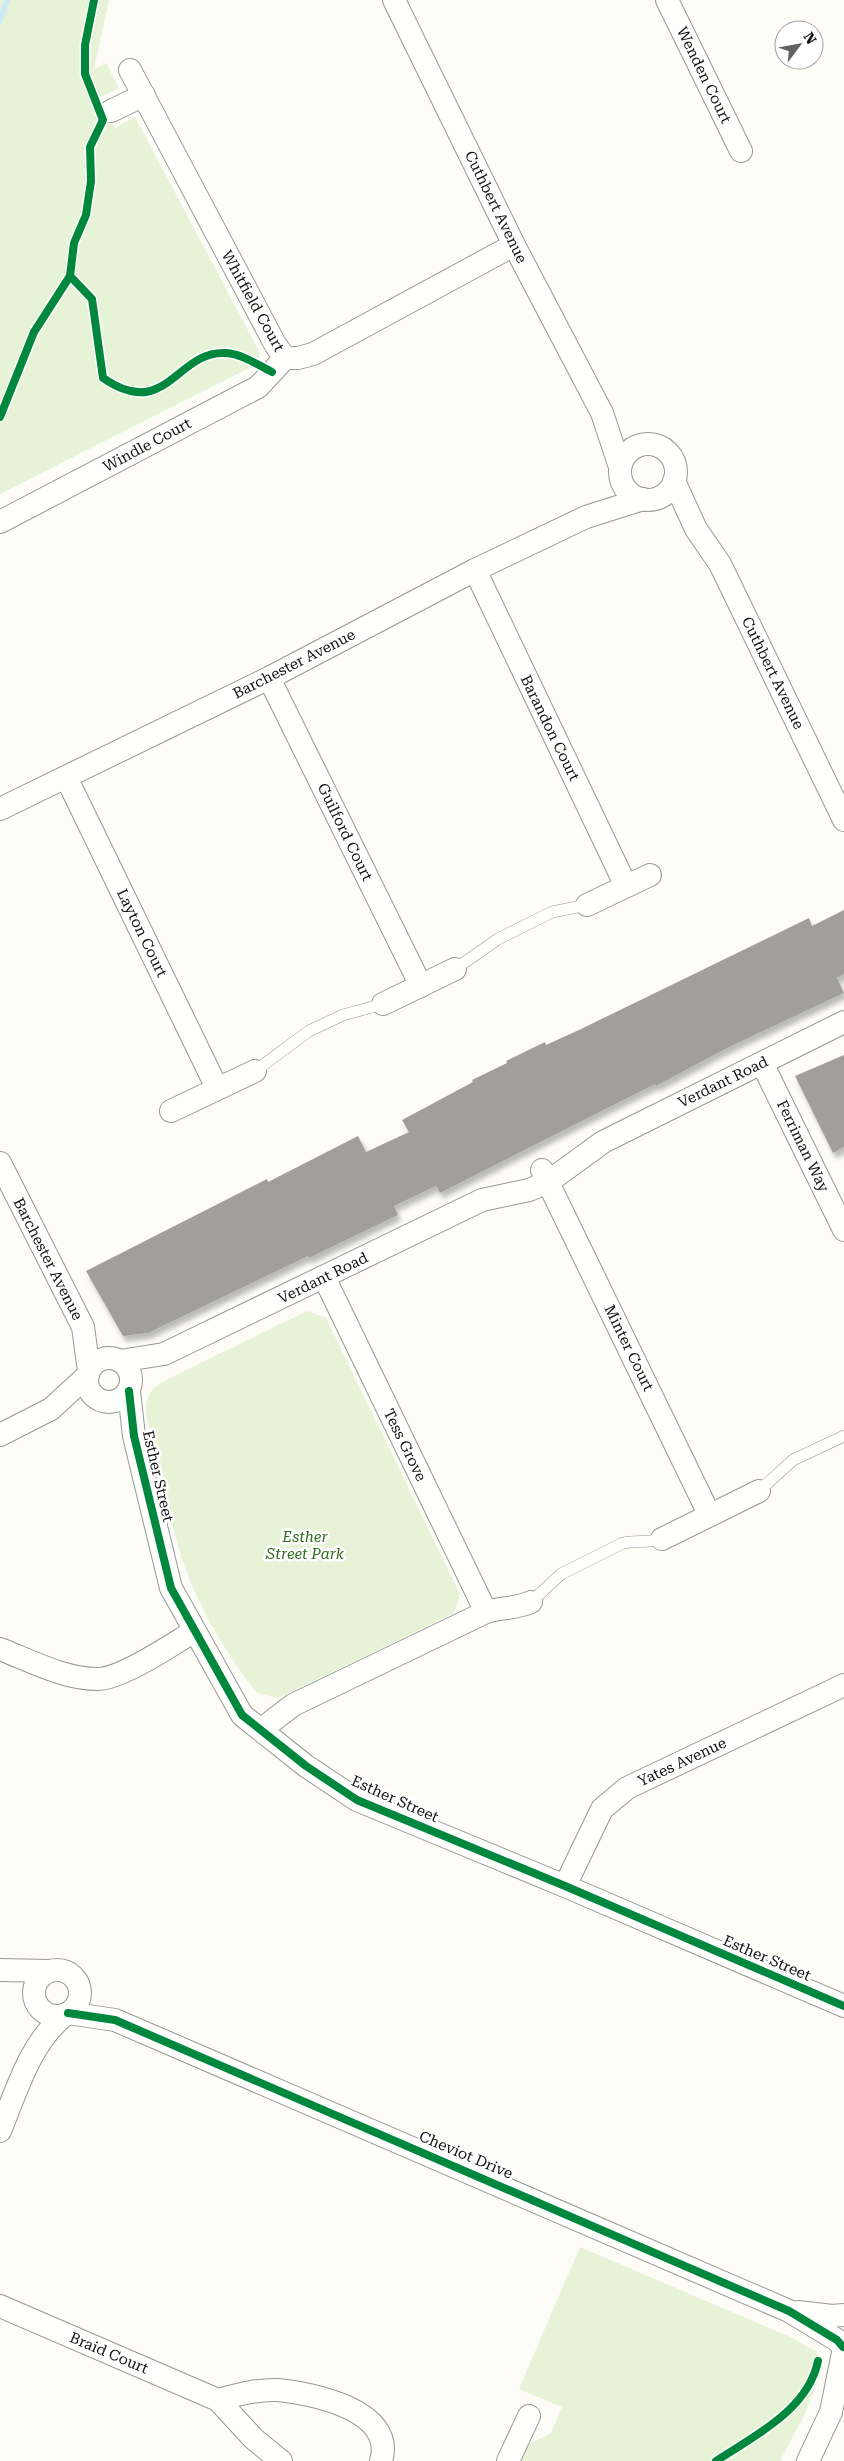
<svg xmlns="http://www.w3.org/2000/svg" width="844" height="2461" font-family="'Roboto Serif',serif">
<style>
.park{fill:#e7f3d7}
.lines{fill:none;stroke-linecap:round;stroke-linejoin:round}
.stream{stroke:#cde8f7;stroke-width:5.5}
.building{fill:#a19f9c;filter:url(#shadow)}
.service-casing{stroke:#979795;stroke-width:12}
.minor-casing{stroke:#979795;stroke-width:24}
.service{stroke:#fffffe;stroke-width:11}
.minor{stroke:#fffffe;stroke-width:22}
.cycleway-casing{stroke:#fff;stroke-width:11}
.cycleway{stroke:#00873e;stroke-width:8}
.labels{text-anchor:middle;stroke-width:5;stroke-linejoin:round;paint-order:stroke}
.street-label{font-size:15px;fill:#111;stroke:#fff}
.park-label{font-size:15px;font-style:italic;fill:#2f6b1f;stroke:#fff}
</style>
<defs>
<filter id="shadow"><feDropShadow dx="3" dy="5.5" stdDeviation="2.5" flood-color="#0004"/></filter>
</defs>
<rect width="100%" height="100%" fill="#fdfcf7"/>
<!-- park -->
<g class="park">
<path d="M0,0h109l-15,69 12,-6 13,25 -20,10 16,30 20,-11 125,236 -3,11 -257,130z"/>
<path d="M307,1311l19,7 134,276 -6,19 -176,85 -21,-5c-37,-47 -69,-103 -83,-162 -6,-23 -9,-47 -14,-71 -7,-26 -29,-60 2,-78z"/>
<path d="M580,2247l210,90 26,14 7,17 -18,46 -25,47h-261l6,-15 26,-13 11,-26 -43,-18z"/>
</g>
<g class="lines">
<!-- stream -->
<path class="stream" d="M0,21l7,-21"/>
</g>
<!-- building -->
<g class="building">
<path d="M844,910v64l-7,4 7,15 -117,55 -71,38 -1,-2 -215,109 -4,-7 -42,20 4,9 -27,13 -62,30 -1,-2 -160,77 -25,3 -37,-65 181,-92 1,3 90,-46 8,16 43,-20 -7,-12 71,-38 -1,-2 35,-17 -1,-2 39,-19 1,3 33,-15 230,-112 3,8z"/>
<path d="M844,1055v92l-11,6 -38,-77z"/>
</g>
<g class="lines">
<!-- service casing -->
<g class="service-casing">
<g id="service">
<path d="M455,969l43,-30 54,-27 35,-7"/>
<path d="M255,1071l54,-40 34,-16 40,-11"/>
<path d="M759,1491l34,-31 51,-24"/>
<path d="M531,1602l30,-28 62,-31c13,-3 26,0 39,-4"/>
</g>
</g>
<!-- minor casing -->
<g class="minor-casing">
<g id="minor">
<path d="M394,0l120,245 88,168 18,54"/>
<path d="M667,0l74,151"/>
<path d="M130,70l145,274 10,14h13l15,-4 201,-109"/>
<path d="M111,111l33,-16"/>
<circle cx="648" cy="472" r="28"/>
<path d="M674,481l22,48 24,35 124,256"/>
<path d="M0,522l258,-135 27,-29"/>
<path d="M475,570l151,316"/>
<path d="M269,678l152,308"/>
<path d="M66,777l151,311"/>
<path d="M0,809l269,-131 206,-108 111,-53 57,-18"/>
<path d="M587,905l63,-30"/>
<path d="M383,1004l72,-35"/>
<path d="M762,1063l82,167"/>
<path d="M171,1111l84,-40"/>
<path d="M0,1163l83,164 6,44"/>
<path d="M542,1170l167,344"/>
<path d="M324,1277l162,335"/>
<circle cx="109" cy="1380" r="22"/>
<path d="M120,1361l44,-7 318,-154 47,-10 19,-8 55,-40 241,-120"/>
<path d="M129,1391l5,45 37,152 71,127 64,51 51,34 208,86 279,120"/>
<path d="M0,1435l51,-26 37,-34"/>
<path d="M662,1539l97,-48"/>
<path d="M0,1649c31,12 64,30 98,30 25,-1 73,-34 95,-47"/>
<path d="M262,1729l31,-24 193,-93c16,-5 30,-3 45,-10"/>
<path d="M565,1886l37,-77 25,-21 217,-103"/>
<circle cx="57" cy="1993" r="23"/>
<path d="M0,1970l48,1"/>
<path d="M68,2013l47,7 674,291 48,29 6,7"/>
<path d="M0,2131c17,-41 30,-89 66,-117"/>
<path d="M0,2306l218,94 36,39 27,22"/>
<path d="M798,2312l34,4 12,-1"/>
<path d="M218,2400c19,-5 39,-11 60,-10 33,3 119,20 103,71"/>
<path d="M508,2461l21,-45"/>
<path d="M808,2461l23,-49 13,-64"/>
</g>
</g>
<!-- service -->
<use href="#service" class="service"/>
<!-- minor -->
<use href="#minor" class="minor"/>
<!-- cycleway casing -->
<g class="cycleway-casing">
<g id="cycleway">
<path d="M70,276l22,23 11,79c64,44 73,-28 123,-25 16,1 32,12 46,19"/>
<path d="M0,417l34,-85 36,-56 4,-33 12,-28 5,-34 -1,-34 13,-27 -18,-46v-29l9,-45"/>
<path d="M129,1391l5,45 37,152 71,127 64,51 51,34 208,86 279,120"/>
<path d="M68,2013l47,7 674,291 48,29 6,7"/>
<path d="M716,2461c38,-25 92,-51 102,-100"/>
</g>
</g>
<!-- cycleway -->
<use href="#cycleway" class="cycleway"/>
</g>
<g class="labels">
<!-- street labels -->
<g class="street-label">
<text transform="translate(704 75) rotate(64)" y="5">Wenden Court</text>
<text transform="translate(496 207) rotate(64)" y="5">Cuthbert Avenue</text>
<text transform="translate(253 301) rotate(61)" y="5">Whitfield Court</text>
<text transform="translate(147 445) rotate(-28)" y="5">Windle Court</text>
<text transform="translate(294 664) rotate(-27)" y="5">Barchester Avenue</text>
<text transform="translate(773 673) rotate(64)" y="5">Cuthbert Avenue</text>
<text transform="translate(550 728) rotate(64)" y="5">Barandon Court</text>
<text transform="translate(345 832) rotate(64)" y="5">Guilford Court</text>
<text transform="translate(142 933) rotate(64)" y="5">Layton Court</text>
<text transform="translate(723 1082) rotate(-26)" y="5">Verdant Road</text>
<text transform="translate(803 1146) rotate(64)" y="5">Ferriman Way</text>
<text transform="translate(48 1259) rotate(63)" y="5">Barchester Avenue</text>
<text transform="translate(323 1278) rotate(-26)" y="5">Verdant Road</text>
<text transform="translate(629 1348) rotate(64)" y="5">Minter Court</text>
<text transform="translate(405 1445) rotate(64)" y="5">Tess Grove</text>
<text transform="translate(158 1476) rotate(77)" y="5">Esther Street</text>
<text transform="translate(682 1762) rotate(-25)" y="5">Yates Avenue</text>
<text transform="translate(395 1799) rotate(24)" y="5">Esther Street</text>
<text transform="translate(767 1958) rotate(23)" y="5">Esther Street</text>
<text transform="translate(466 2155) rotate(23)" y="5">Cheviot Drive</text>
<text transform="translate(109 2353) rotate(23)" y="5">Braid Court</text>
</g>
<!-- park labels -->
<g class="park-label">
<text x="305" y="1542">Esther<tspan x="305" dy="17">Street Park</tspan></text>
</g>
</g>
<!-- north arrow -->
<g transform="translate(799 45) rotate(58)"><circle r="24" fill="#ffffff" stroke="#a0a0a0"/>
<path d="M0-4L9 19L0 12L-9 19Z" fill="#646362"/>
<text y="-8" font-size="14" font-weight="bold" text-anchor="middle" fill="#111111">N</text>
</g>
</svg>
